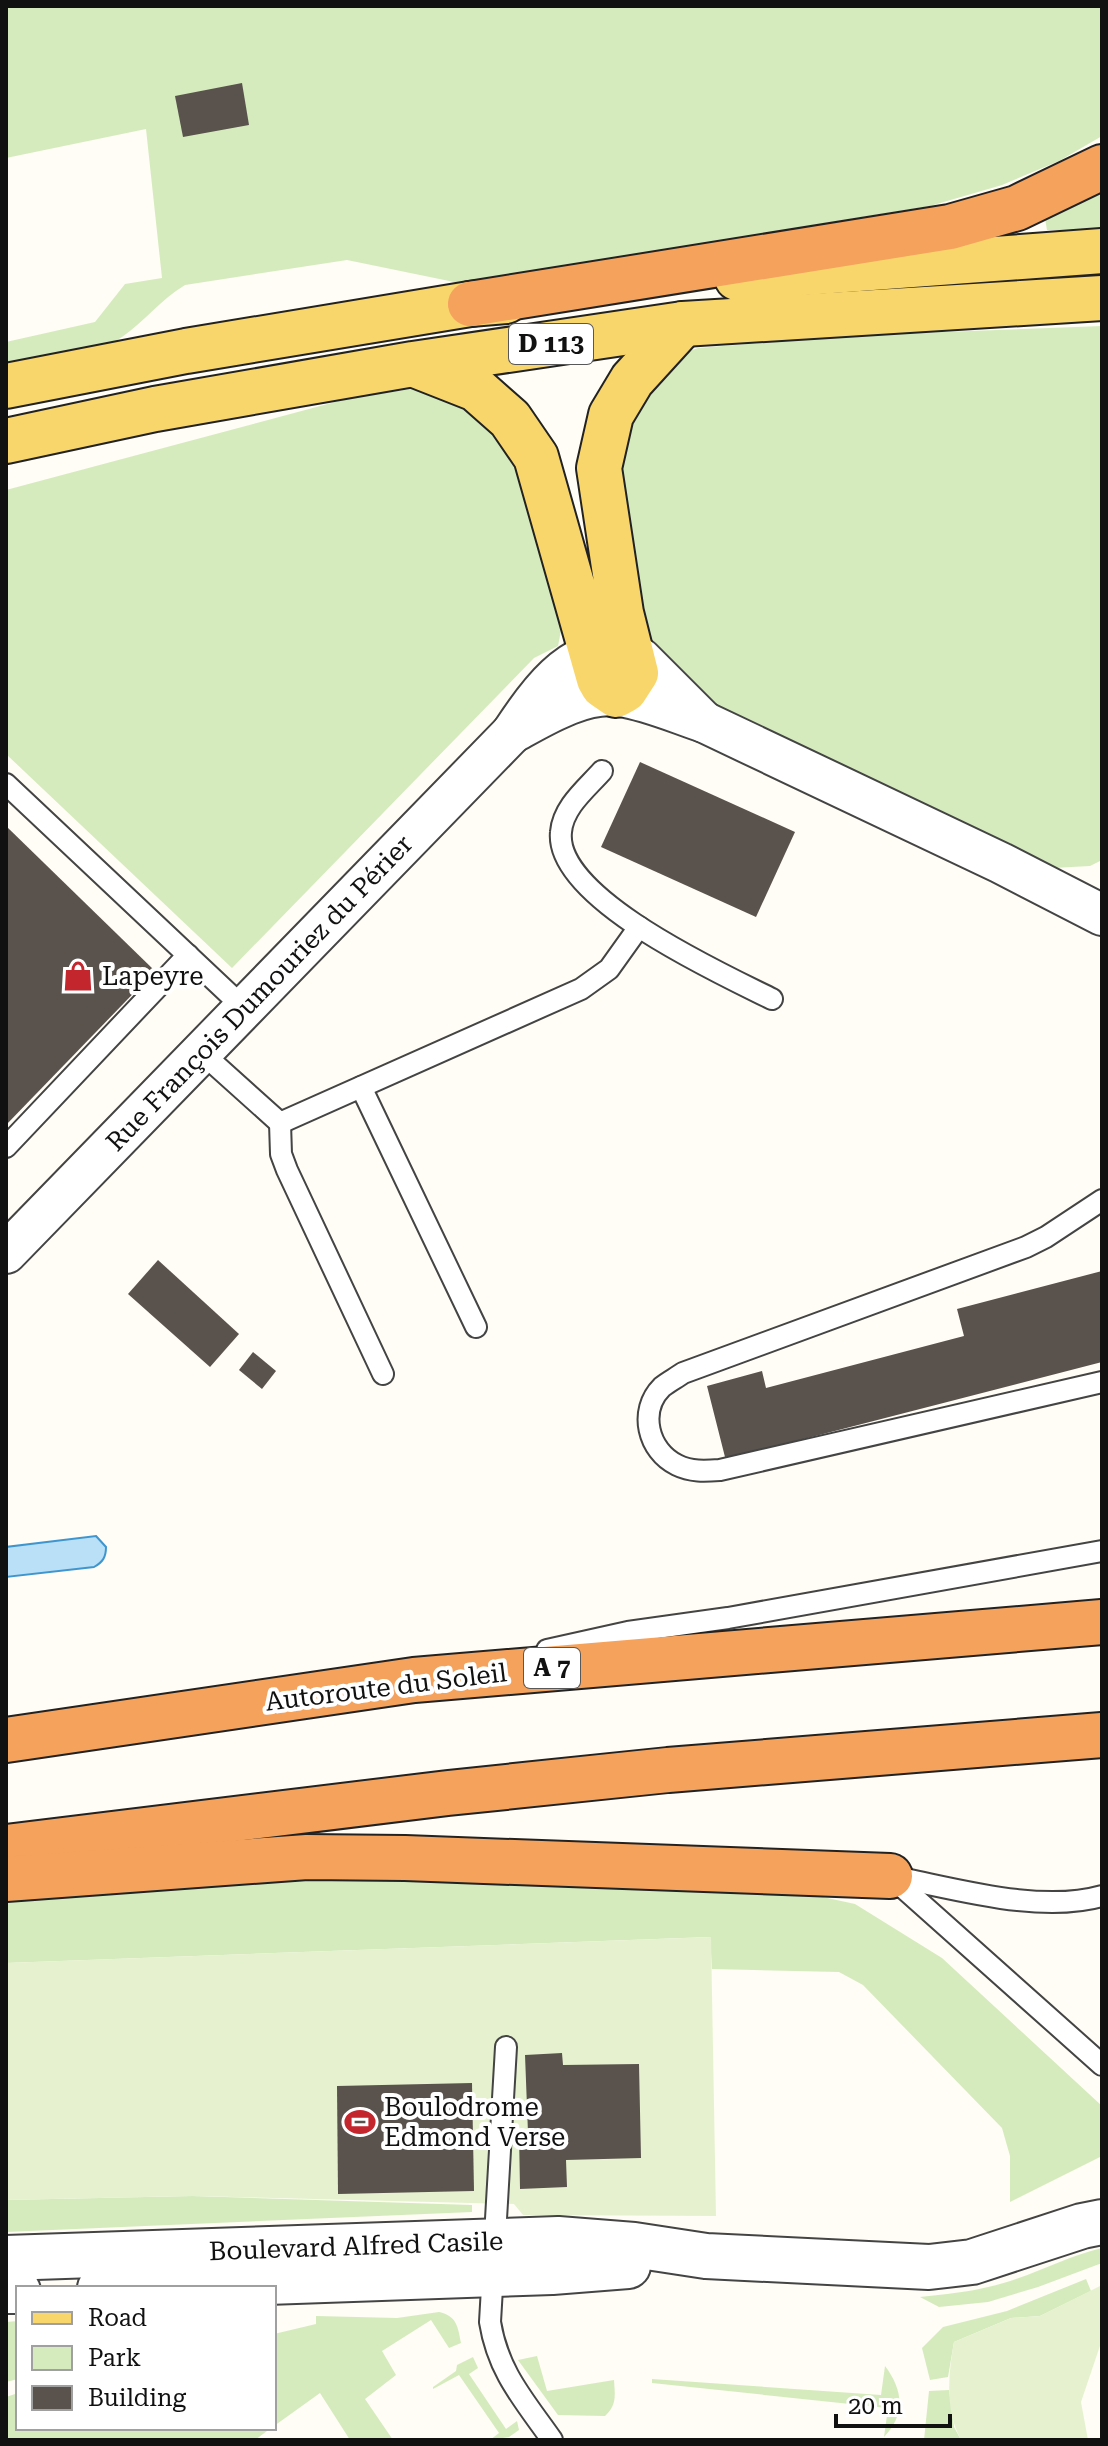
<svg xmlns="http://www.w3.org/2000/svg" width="1108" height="2446" font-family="'Roboto Serif',serif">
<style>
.green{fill:#d5ebbd}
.pitch{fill:#e6f2cf}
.water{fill:#b9e0f7;stroke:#3f96cf;stroke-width:2}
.building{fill:#5a524d}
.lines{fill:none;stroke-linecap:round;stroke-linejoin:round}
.service-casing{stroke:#444;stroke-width:24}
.minor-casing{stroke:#444;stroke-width:44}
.tertiary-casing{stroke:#444;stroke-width:48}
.primary-casing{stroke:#222;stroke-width:48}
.motorway-casing{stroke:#222;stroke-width:48}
.service{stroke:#fff;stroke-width:20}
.minor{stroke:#fff;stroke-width:40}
.tertiary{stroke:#fff;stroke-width:44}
.primary{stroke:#f9d66b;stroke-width:44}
.motorway{stroke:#f5a25d;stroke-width:44}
.labels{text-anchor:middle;stroke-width:8;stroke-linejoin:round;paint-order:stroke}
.shield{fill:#fff;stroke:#585858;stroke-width:2}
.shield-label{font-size:24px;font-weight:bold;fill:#111}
.poi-label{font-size:26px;fill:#111;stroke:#fff;text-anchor:start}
.street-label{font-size:26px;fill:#111;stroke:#fff}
</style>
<rect width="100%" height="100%" fill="#fffdf5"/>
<!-- green -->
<g class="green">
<path d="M8,6h1094v130l-43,25 -57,24 -72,21 -471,77 -112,-23 -162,25c-24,14 -41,37 -63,52 -29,19 -82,24 -116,32v-27l89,-20 30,-38 37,-6 -16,-149 -140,29v-151z"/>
<path d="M1102,183v47h-55l-3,-17z"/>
<path d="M1102,326v534l-12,6 -37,2 -325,-155 -39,-22 -45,-53 -33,-158 14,-65 45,-57 28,-10 163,-13z"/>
<path d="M411,389l36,2 75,65 42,159 -6,31 -24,12 -302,310 -226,-214v-264l344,-92z"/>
<path d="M319,1874l499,22 37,8 87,54 160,148v50l-92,46v-46l-8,-28 -139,-143 -24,-13 -127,-3 -2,-32 -704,26v-64z"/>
<path d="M192,2196l280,9v7l-466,20v-32z"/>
<path d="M1102,2248v15l-64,24 -50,15 -49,5 -19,-10c29,-3 58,-6 87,-15 32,-10 62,-26 95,-34z"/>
<path d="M1086,2279l5,12 -51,25 -29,2 -57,24 -6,35 -18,3 -8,-32 21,-21 64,-16z"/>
<path d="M439,2312c18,4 19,15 22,31l-12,5 -18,-28 -49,31 14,24 -31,24 28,41h-43l-30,-47 -46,33v-92l42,-10v-8l81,2z"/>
<path d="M18,2321v58l-12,3v-60z"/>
<path d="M537,2356l10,35 67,-11c1,16 3,25 -9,36l-47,-1 -40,-55z"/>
<path d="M473,2357l5,11 -9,6 37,55 11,-8 2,9 -10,7 -19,3 9,-7 -40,-58 -26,14v-2l23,-16 1,-6z"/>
<path d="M885,2366c18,24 21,48 -1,71l4,-29 -236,-25v-4l229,16z"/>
<path d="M949,2390l5,37 7,13h-37l5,-49z"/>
<path d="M18,2393v35h253l-16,12h-249v-43z"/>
</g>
<!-- pitch -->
<g class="pitch">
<path d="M711,1937l5,279 -193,-1 -9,-11 -322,-8 -186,4v-237z"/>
<path d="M1100,2286h2v54l-21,62 7,38h-127c-16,-30 -13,-65 -7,-98l57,-24 29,-2z"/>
</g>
<!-- water -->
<path class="water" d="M96,1536l10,11c0,10 -3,15 -12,20l-88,10v-30z"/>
<!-- building -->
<g class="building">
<path d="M242,83l7,42 -66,12 -8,-41z"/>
<path d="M640,762l155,70 -39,85 -155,-70z"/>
<path d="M6,826l149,145 -149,154z"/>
<path d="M158,1260l81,74 -29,33 -82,-73z"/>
<path d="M1102,1271v91l-349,90 -28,5 -18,-71 55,-15 4,17 198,-52 -7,-27z"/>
<path d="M253,1352l23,19 -14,18 -23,-19z"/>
<path d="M562,2053l1,12 76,-1 2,94 -75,2 1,27 -47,2 -1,-56h9l-3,-78z"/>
<path d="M472,2083l2,108 -136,3 -1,-108z"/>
</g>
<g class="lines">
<!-- service casing -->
<g class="service-casing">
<g id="service">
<path d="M602,771c-16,18 -39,36 -41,61 -7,66 161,142 211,167"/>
<path d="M6,784l238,224"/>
<path d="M201,1052l79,71 301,-134 28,-20 30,-42"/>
<path d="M361,1087l115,240"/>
<path d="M280,1123l1,31 6,16 96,204"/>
<path d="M6,1147l182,-192"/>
<path d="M1102,1200l-56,37 -20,10 -343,126c-7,5 -15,9 -21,14 -24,24 -14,64 15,78 14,7 28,6 43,5l382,-88"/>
<path d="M547,1650l81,-18 100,-14 374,-67"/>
<path d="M890,1876l212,189"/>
<path d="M890,1876c64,12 149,38 212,20"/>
<path d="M506,2047l-16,275c8,50 34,78 62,118"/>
</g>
</g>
<!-- minor casing -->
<g class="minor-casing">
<g id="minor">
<path d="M619,648l12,4 10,7 63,63c-27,-9 -56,-22 -85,-26 -36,-5 -76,20 -107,37 26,-40 56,-82 107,-85z"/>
<path d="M704,722l297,141 101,52"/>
<path d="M6,1253l506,-520"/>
</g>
</g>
<!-- tertiary casing -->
<g class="tertiary-casing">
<g id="tertiary">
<path d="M6,2258l552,-19 76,6 72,11 223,11 43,-5 110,-36 20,-4"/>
<path d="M100,2288l452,-16 76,-6"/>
<path d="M6,2291h12"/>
</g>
</g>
<!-- primary casing -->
<g class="primary-casing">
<g id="primary">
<path d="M737,278l365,-27"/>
<path d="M415,365l61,24 34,30 26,38 63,222 4,7 13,9 9,-5 11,-17 -15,-60 -22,-145 12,-53 21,-35 51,-56"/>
<path d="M6,386l180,-35 284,-47 36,-3"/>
<path d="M6,441l149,-32 258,-45 270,-40 419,-26"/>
</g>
</g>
<!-- motorway casing -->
<g class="motorway-casing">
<g id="motorway">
<path d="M470,304l480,-77 67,-19 85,-41"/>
<path d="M6,1740l408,-60 688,-58"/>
<path d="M6,1847l442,-54 220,-23 434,-35"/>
<path d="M6,1879l301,-22 98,1 485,18"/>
</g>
</g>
<!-- service -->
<use href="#service" class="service"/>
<!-- minor -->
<use href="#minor" class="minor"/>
<!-- tertiary -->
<use href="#tertiary" class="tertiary"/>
<!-- primary -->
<use href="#primary" class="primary"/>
<!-- motorway -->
<use href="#motorway" class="motorway"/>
</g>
<!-- icons -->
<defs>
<g id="shop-bare" transform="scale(2.4)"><path d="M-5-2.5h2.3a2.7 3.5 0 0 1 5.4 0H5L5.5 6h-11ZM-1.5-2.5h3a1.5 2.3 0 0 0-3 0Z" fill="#c4262e" stroke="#fff" stroke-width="2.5" paint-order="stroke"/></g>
<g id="stadium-bare" transform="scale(2.4)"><path d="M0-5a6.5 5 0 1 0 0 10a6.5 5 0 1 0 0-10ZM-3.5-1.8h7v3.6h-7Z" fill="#c4262e" stroke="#fff" stroke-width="2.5" paint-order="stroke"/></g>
</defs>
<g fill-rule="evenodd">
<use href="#shop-bare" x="78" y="976"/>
<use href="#stadium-bare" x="360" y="2122"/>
</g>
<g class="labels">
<!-- shield labels -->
<g class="shield">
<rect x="509" y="324" width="84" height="40" rx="6"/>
<rect x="524" y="1648" width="56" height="40" rx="6"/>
</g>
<g class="shield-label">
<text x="551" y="352">D 113</text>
<text x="552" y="1676">A 7</text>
</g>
<!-- poi labels -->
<g class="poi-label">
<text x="102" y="985">Lapeyre</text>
<text x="384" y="2116">Boulodrome<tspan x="384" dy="30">Edmond Verse</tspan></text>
</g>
<!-- street labels -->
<g class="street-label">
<text transform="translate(259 993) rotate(-46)" y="9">Rue François Dumouriez du Périer</text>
<text transform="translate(386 1687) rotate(-7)" y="9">Autoroute du Soleil</text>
<text transform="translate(356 2246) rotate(-2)" y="9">Boulevard Alfred Casile</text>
</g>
</g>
<!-- border -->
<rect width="1108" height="2446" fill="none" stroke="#111111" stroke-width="16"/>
<!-- legend -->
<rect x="16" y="2286" width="260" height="144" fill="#ffffff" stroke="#a0a0a0" stroke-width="2"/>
<rect x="32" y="2312" width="40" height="12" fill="#f9d66b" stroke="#a0a0a0" stroke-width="2"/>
<text x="88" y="2326" font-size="24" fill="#111111">Road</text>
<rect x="32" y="2346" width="40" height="24" fill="#d5ebbd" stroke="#a0a0a0" stroke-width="2"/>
<text x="88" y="2366" font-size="24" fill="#111111">Park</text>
<rect x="32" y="2386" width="40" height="24" fill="#5a524d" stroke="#a0a0a0" stroke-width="2"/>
<text x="88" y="2406" font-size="24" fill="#111111">Building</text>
<!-- scale -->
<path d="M836 2414v12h114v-12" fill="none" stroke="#111111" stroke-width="4"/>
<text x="848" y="2414" font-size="24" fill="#111111" stroke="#ffffff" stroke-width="6" paint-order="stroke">20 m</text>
</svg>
